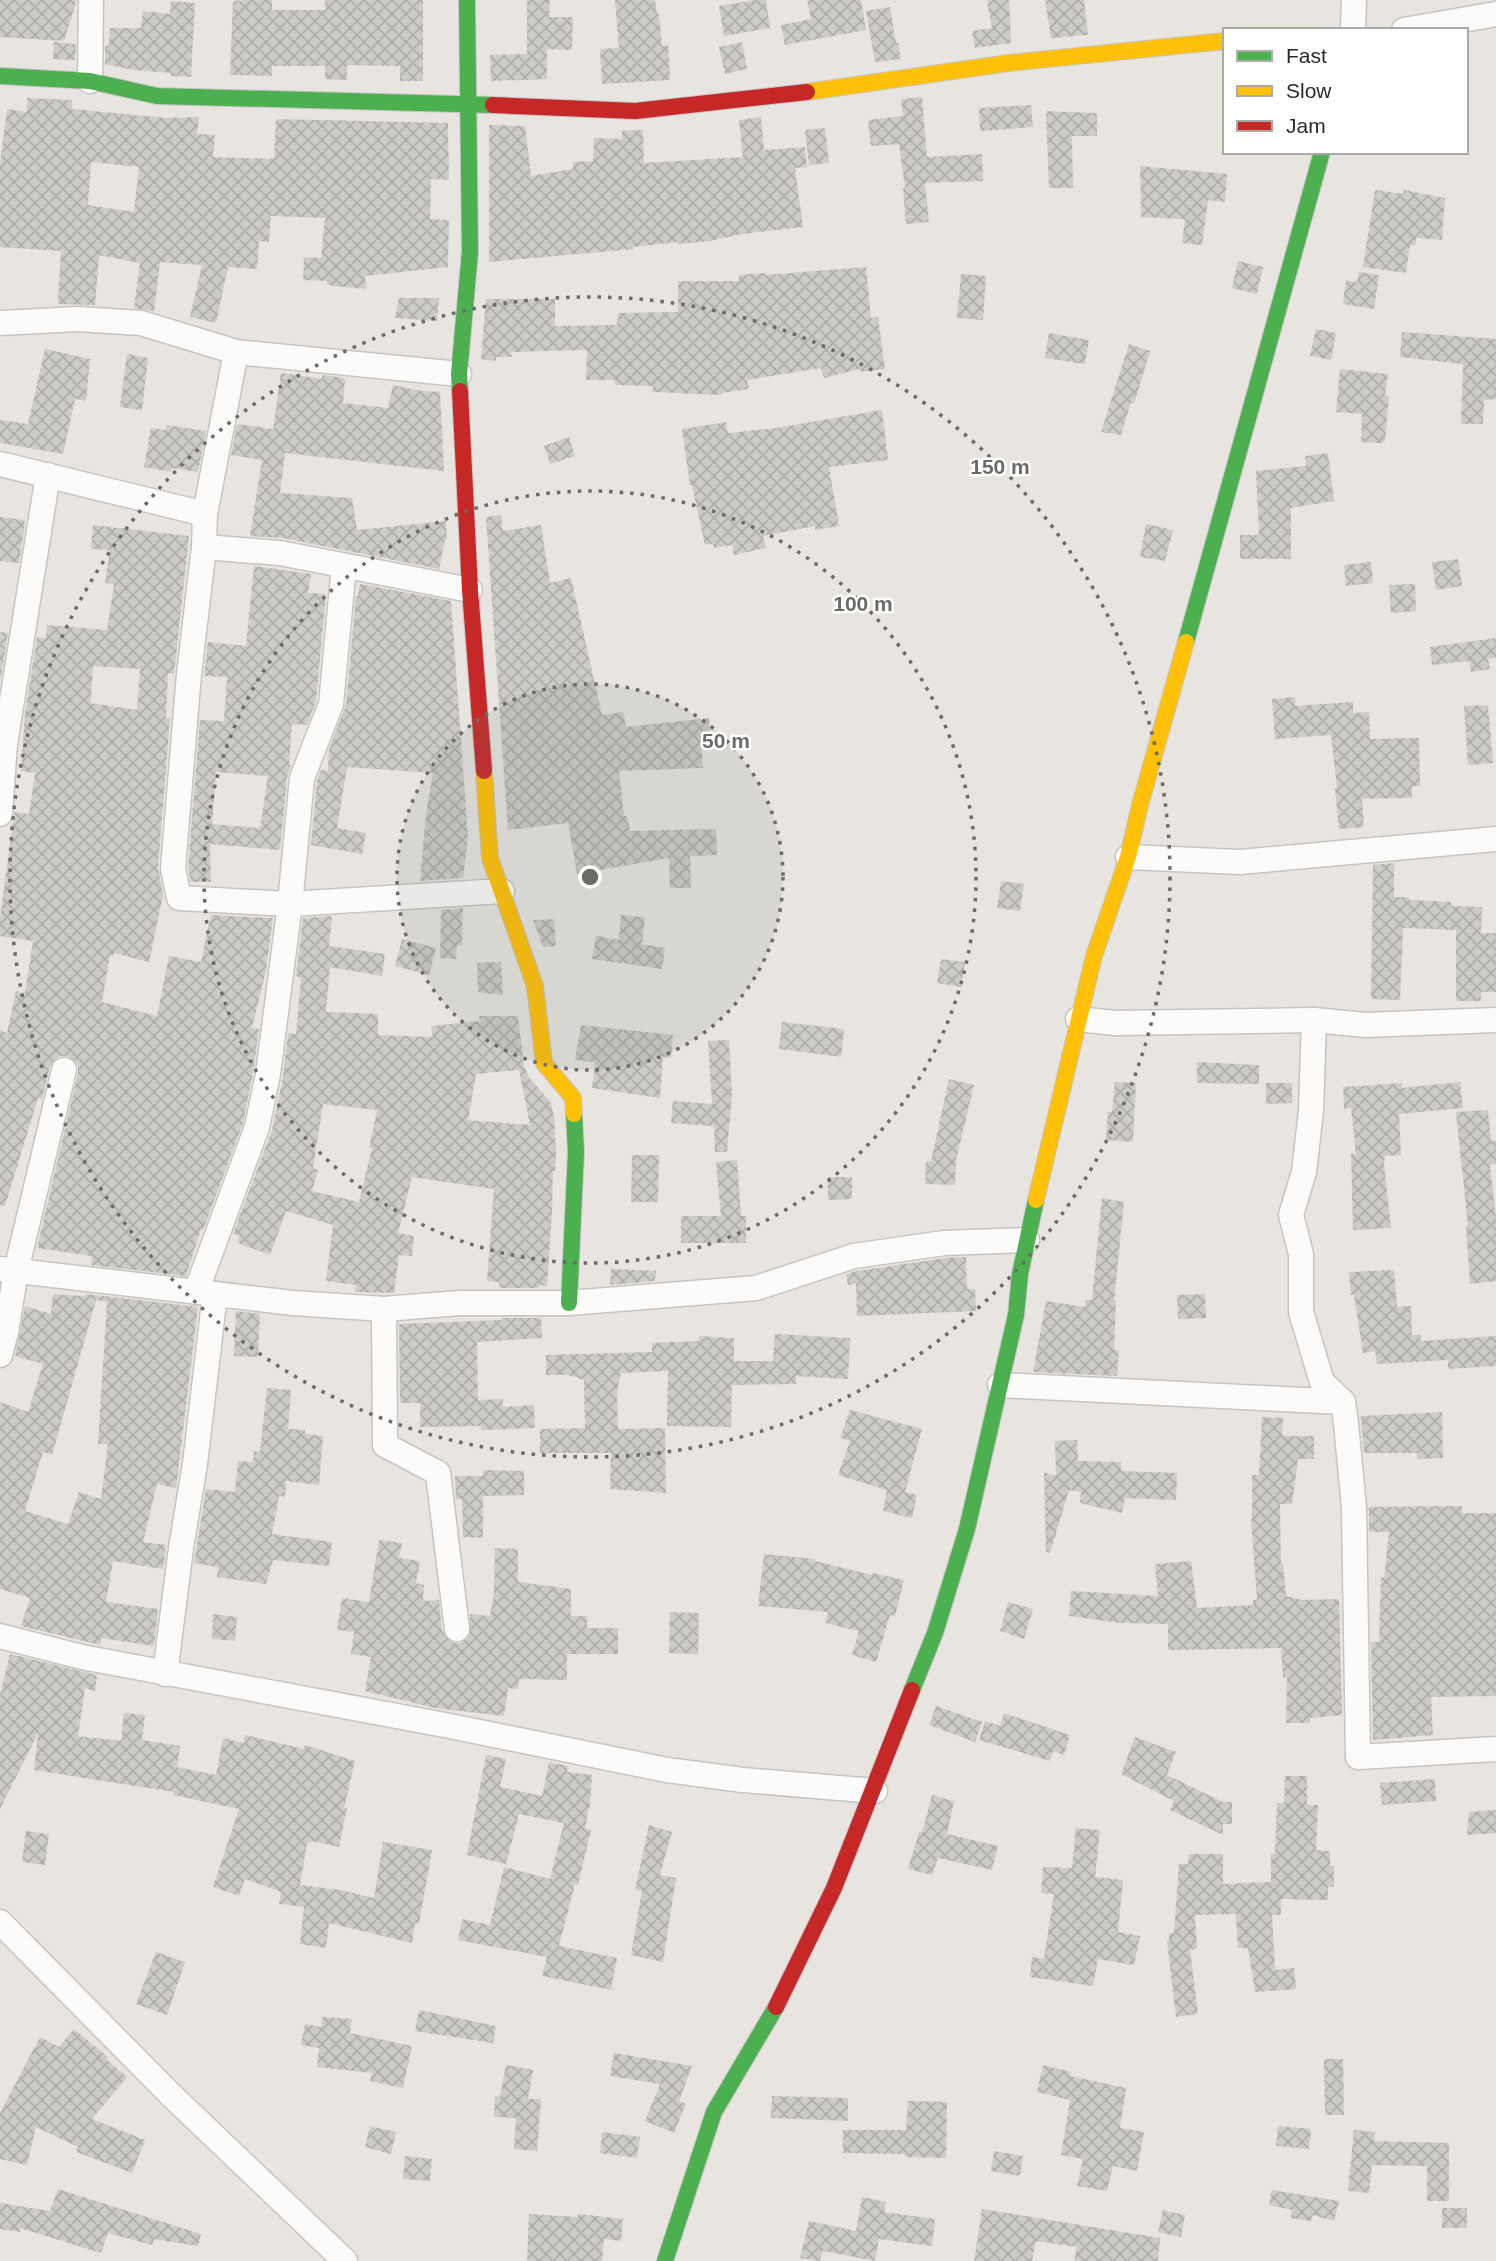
<svg xmlns="http://www.w3.org/2000/svg" width="1496" height="2261" font-family="Arial,sans-serif">
<style>
.building{fill:url(#building-cross-hatch);fill-rule:evenodd}
.lines{fill:none;stroke-linecap:round;stroke-linejoin:round}
.street-casing{stroke:#c6c4c5;stroke-width:27}
.fast-casing{stroke:#c6c4c5;stroke-width:18}
.slow-casing{stroke:#c6c4c5;stroke-width:18}
.jam-casing{stroke:#c6c4c5;stroke-width:18}
.street{stroke:#fcfbfa;stroke-width:24}
.fast{stroke:#4caf50;stroke-width:16}
.slow{stroke:#ffc107;stroke-width:16}
.jam{stroke:#c62828;stroke-width:16}
.ring{fill:none;stroke:#6c6b6a;stroke-width:3.5;stroke-dasharray:3.5 7}
.centre{fill:#6c6b6a;stroke:#fff;stroke-width:3.5}
.ring-label{font-size:21px;text-anchor:middle;font-weight:bold;fill:#6c6b6a;stroke:#fff;stroke-width:5;stroke-linejoin:round;paint-order:stroke}
</style>
<defs>
<pattern id="building-cross-hatch" width="8" height="8" patternUnits="userSpaceOnUse" patternTransform="scale(1.75)"><rect width="8" height="8" fill="#cdcbc7"/><path d="M0 0l8 8M0 8l8-8" fill="none" stroke="#b0aeab"/></pattern>
</defs>
<rect width="100%" height="100%" fill="#e8e5e0"/>
<!-- building -->
<g class="building">
<path d="M0,0h76v2l-12,39 -64,-4z"/>
<path d="M248,0h24v10h53v-10h98v81h-23v-15l-53,-1v15l-22,-1v-13h-53v10l-42,-1 3,-74z"/>
<path d="M527,0h23l-1,17h24l-1,33 -25,-1v30l-56,2 -1,-26 37,-1z"/>
<path d="M615,0h40l2,14h2l3,32 6,-1 2,35 -68,4 -2,-35 19,-1z"/>
<path d="M755,0h11l4,28 -46,8 -5,-30z"/>
<path d="M807,0h54l5,30 -81,15 -4,-20 30,-6z"/>
<path d="M987,0h22l2,43 -36,5 -3,-17 20,-3z"/>
<path d="M1045,0h39l4,35 -37,3z"/>
<path d="M171,1l24,2 -4,74 -20,-1v-3l-37,-3 -29,-6v-18h4l1,-18h31l2,-17 27,3z"/>
<path d="M890,7l6,36 2,-1 3,17 -26,3 -9,-51z"/>
<path d="M54,42l22,2 -1,16 -22,-1z"/>
<path d="M742,42l5,27 -22,5 -6,-27z"/>
<path d="M922,97l5,60 55,-3 1,27 -58,2 4,39 -23,2 -3,-36h2l-6,-44 -28,2 -3,-26 35,-4 -2,-17z"/>
<path d="M27,98l45,2v9l94,9 33,-1 -2,17 18,1 -2,22 61,2 2,-40 172,4 1,57 -18,-1 -1,40 19,1 -1,47 -83,9 1,13 -33,-3 -6,-2v-3l-24,-1 1,-23 17,1 4,-40 -54,-2 -2,26 -10,-1 -2,28 -29,-2 -12,56 -26,-6 12,-52 -42,-3 -6,49 -20,-3 6,-45 -41,-8 -4,50 -37,-1 3,-53 -61,-4v-83l7,-55 20,3zM91,162l48,5 -5,45 -46,-7z"/>
<path d="M1031,105l2,22 -53,4 -1,-23z"/>
<path d="M1046,111l51,2v23h-25l1,52h-24z"/>
<path d="M761,117l3,33 41,-3 2,20 -12,1 8,59 -61,7 -32,7 -32,3v-2l-45,5v2l-144,13v-137l36,1 6,50 42,-7v-7l20,-1 1,-23 28,1v-8l21,-1 1,33 99,-6 -4,-37z"/>
<path d="M825,128l4,35 -20,2 -4,-35z"/>
<path d="M1140,166l87,8 -2,28 -17,-2 -6,45 -20,-2 3,-24 -44,-2z"/>
<path d="M1375,190l28,4 1,-4 41,8 -3,42 -26,-2 -1,7h-5l-4,28 -43,-6z"/>
<path d="M1238,261l25,6 -6,27 -25,-6z"/>
<path d="M866,267l5,51 7,-1 7,52 -24,3 -1,-3 -36,9 -3,-10 -74,12 2,9 -27,4v2l-70,-3 1,-6 -38,-1v-5h-29l1,-30 -76,2 1,5h-16v4l-15,-2 5,-60h69v27l62,-1 1,-12 60,-1v-31h61v-6l26,-2v2z"/>
<path d="M1359,272l20,3 -5,34 -31,-5 3,-24 11,2z"/>
<path d="M961,274l25,2 -3,44 -26,-2z"/>
<path d="M399,298h40l-2,23 -42,-3z"/>
<path d="M1316,329l20,4 -5,27 -21,-4z"/>
<path d="M1402,332l94,7v60l-12,1 -1,24h-22l2,-60 -63,-7z"/>
<path d="M1049,333l40,7 -4,24 -40,-6z"/>
<path d="M1129,344l21,7 -16,53 -3,-2 -10,33 -20,-3z"/>
<path d="M45,349l45,10 -4,42 -11,-2 -12,55 -63,-11v-23l28,4z"/>
<path d="M127,354l21,4 -6,52 -22,-3z"/>
<path d="M1340,369l48,5 -3,21 4,1 -4,45 -4,2 -20,-1 1,-28 -26,-2z"/>
<path d="M281,373l41,6v-4l23,3 -2,25 45,5 5,-23 28,6 19,1 4,79 -159,-18 -5,40 72,5 5,32 89,-9 1,19h-2l-6,29 -156,-31 -33,-2 12,-76 -31,-5 6,-31 36,5z"/>
<path d="M882,410l6,50 -59,7 10,59 -24,4v-4l-52,10 3,12 -32,7 -2,-10 -18,3 -1,-4 -8,1 -13,-60h-2l-8,-56 44,-7 2,11 48,-5z"/>
<path d="M167,425l39,6 -8,41 -26,-4 -1,4 -27,-5 7,-39 15,2z"/>
<path d="M569,437l6,19 -25,8 -6,-18z"/>
<path d="M1328,453l6,48 -43,7v51h-51v-24h19l-3,-64 50,-5 -1,-10z"/>
<path d="M501,515l2,16 38,-6 9,58 21,-5 31,137 21,-3 3,15 83,-9 2,23 -10,1 2,26 -84,3 5,45h3l3,15 86,-2 1,26 -27,1 1,32h-21l-1,-30 -92,16 -9,-51 -60,7 -22,-313z"/>
<path d="M0,517l24,3 1,2 -6,41 -19,-2z"/>
<path d="M1146,524l27,6 -8,31 -25,-4z"/>
<path d="M93,525l96,11 -15,138 -6,-1 -2,45h4l-12,149 5,28 -14,67 -35,-9 -1,3 -3,-1 -8,47 55,14 12,-60 32,6 10,-47 62,3 -7,52 -14,58 7,1 -6,43 -10,51 -40,107 -2,-1 -15,47 -95,-11 1,-9 -55,-8 41,-175v-8l-10,-9h-9l-9,10 -8,33 -4,-1 -33,108 -5,-1v-175l7,3 9,-42 9,2 8,-52 -33,-5v-17l13,-98 2,-9 14,2 6,-41 -14,-2 4,-58 12,-76 9,1 1,-13 60,5 7,-46 -9,-1 5,-33 -19,-1zM93,666l47,3 -3,41 -46,-7z"/>
<path d="M1458,559l4,27 -26,4 -4,-28z"/>
<path d="M1371,562l2,21 -27,3 -2,-21z"/>
<path d="M254,566l57,8 -3,19 18,1 -10,107 -9,24 -15,-1 -3,41h2l-4,12 -7,73 -70,-6 1,38h-20l-3,-15 12,-147 24,1 3,-44 -23,-1 4,-34 38,4zM216,772l52,4 -8,52 -48,-4z"/>
<path d="M360,584l91,17 17,236 -5,41 -43,3 6,-68 7,-40 -86,-6 -10,61 29,5 -4,21 -51,-9 6,-64 4,-11 7,1 1,-22 17,-44 10,-109h2z"/>
<path d="M1415,584l1,27 -25,2 -2,-28z"/>
<path d="M0,632l8,1 -8,48z"/>
<path d="M1496,638v20l-8,1 2,10 -19,3 -2,-11 -37,4 -2,-18z"/>
<path d="M1295,697v9l58,-4v11l16,-1 1,27 49,-1 1,48h-8v12l-50,1 2,28 -25,2 -4,-41 2,-1 -6,-52 -56,4 -3,-40z"/>
<path d="M1488,705l5,58 -25,2 -4,-59z"/>
<path d="M1394,863v34h15v3l42,2v4l31,1 -1,26h15v59h-15v9h-25v-71l-53,-2 -3,72 -29,-1 2,-134z"/>
<path d="M1001,881l23,3 -4,27 -23,-3z"/>
<path d="M463,908l-1,38 -5,-1 -1,14 -16,-1 1,-48z"/>
<path d="M621,915l24,2 -3,27 23,4 -3,21 -70,-10 4,-23 23,4z"/>
<path d="M332,916l-3,30 56,8 -3,22 -52,-9 -4,45 52,2v21l55,2 -2,-11 49,-5 -1,-5h39l6,50 4,10 23,27 3,13 2,36 -1,19h-2l-1,41 -5,74 -8,-1v3h-39l-1,-6 -12,-1 7,-92 -82,-12 -14,56 16,3 -2,20 -13,-1 -5,38 -39,-1 1,-7 -30,-4 7,-56 -47,-14 -16,44 -32,-12 1,-8 -6,-1 39,-104 11,-53 5,-44 8,1 5,-56 -5,-2 7,-58zM519,1070l11,55 -62,-5 8,-46zM323,1104l54,6 -8,38h3l-13,54 -47,-11 6,-21 -5,-2z"/>
<path d="M554,919l2,27 -13,1 -10,-27z"/>
<path d="M402,939l34,9 -7,27 -34,-9z"/>
<path d="M941,959l24,3 -4,25 -24,-4z"/>
<path d="M501,962l2,33 -25,-3 -1,-29z"/>
<path d="M782,1022l62,7 -3,28 -62,-8z"/>
<path d="M581,1025l92,10 -2,23 -8,-1 -3,41 -68,-10 3,-26 -20,-2z"/>
<path d="M729,1040l3,55 -5,57h-12l-1,-26 -43,-3 2,-22 39,3 -4,-63z"/>
<path d="M1197,1062l62,3v19l-62,-1z"/>
<path d="M949,1079l25,6 -18,75 -1,25 -30,-1 1,-23h5z"/>
<path d="M1115,1082l21,1 -3,59 -27,-2 2,-28h4z"/>
<path d="M1460,1082l3,26 -64,6 2,41 -16,1 -1,8 7,64 -38,2 -2,-76h5l-5,-46 -7,1 -1,-22 59,-4v5z"/>
<path d="M1266,1083h26v20l-26,1z"/>
<path d="M1488,1110l3,31 5,-1v24l-6,1 6,52v64l-26,3 -4,-58h2l-12,-114z"/>
<path d="M632,1155h27l-1,47h-27z"/>
<path d="M737,1160l4,56h5v27h-65v-27h40l-5,-54z"/>
<path d="M828,1177h24v22l-24,1z"/>
<path d="M1102,1198l22,4 -10,99h2l-2,49h5l-2,26 -84,-4 13,-71 39,6v-7h7z"/>
<path d="M966,1257l1,32h8l1,22 -119,5 -1,-32 -8,1 -2,-11 11,-3 88,-13z"/>
<path d="M611,1269l45,2 -1,10 -45,4z"/>
<path d="M1394,1270l3,37 14,-1 1,29h8l1,6 75,-5v30l-48,3v-9l-71,4 -2,-13 -12,2 -9,-58h-3l-2,-23z"/>
<path d="M53,1294l32,2 1,-2 112,13 -22,181 -19,-4 -14,58 23,3 -3,24 -50,-8 -7,41 52,7 -4,37 -53,-8 -1,7 -79,-19 9,-28 -30,-9v-187l28,10 15,-48 -28,-8 10,-50 26,8zM96,1300l11,2 -9,142h10l-7,55 -22,-7 -11,32 -43,-13 18,-59 9,3z"/>
<path d="M1205,1294l1,24 -28,1 -1,-24z"/>
<path d="M236,1311l24,3 -2,43 -24,-1z"/>
<path d="M502,1318h39l1,20 -65,4 1,58 25,-1v8l31,-2 1,23 -54,2v-4l-61,1v-24h-20l-1,-79 103,-4z"/>
<path d="M775,1334l75,4 -2,41 -52,-3v8l-64,1 -1,42 -64,-1 1,-55 -47,2 -4,18 1,38 47,-1 1,65 -56,-4 1,-36h-71v-24l45,-1 -1,-48 -16,-5h-22v-20l106,-3v-9l47,-2v-5l35,2v23h39z"/>
<path d="M267,1388l24,2 -3,39 17,1v4l18,2 -4,49 -33,-4 -1,16 -6,-1 -7,38 60,8 -3,24 -56,-6 -7,24 -49,-7 1,-10 -24,-4 12,-74 29,3 3,-31 15,1 1,-11 6,1z"/>
<path d="M850,1410l72,19 -17,63 12,3 -5,23 -29,-7 4,-21 -49,-15 12,-34 -10,-3z"/>
<path d="M1442,1412l1,46 -26,1v-6h-53l-3,-37z"/>
<path d="M1262,1417l21,1 -1,18h32v23h-16l-6,45h-12l1,60h2l3,32 16,4 37,-1 3,116 -32,3v5h-24l1,-46 -4,1 -2,-30 -113,2v-26l-48,-1 -51,-7 2,-25 87,5 -3,-32 36,-3 6,47 56,-3v-5h4l-6,-81h1v-44h7z"/>
<path d="M1077,1440l1,21 43,1v9l56,2 -1,27 -51,-2 -3,15 -42,-10 1,-11 -12,-2 -19,63 -4,-1 -2,-80 12,4 -1,-35z"/>
<path d="M483,1470l41,1v24l-41,1v42l-20,-1 -1,-38h-6l-1,-23h28z"/>
<path d="M1462,1506v7h34v183l-65,1 2,38 -60,5 -2,-98h8l2,-65 3,1 5,-46h-20v-25z"/>
<path d="M379,1540l23,3 -3,15 21,3 -4,22 8,2 -1,16 16,-1 3,31 9,11 8,2 11,-9v-21l20,2 4,-23 1,-45 23,1v33l53,7v27h16v12h31v26h-51v26l-48,-1 -1,10 -10,-1 -4,28 -69,-8 -70,-17 6,-34 -20,-3 3,-22 -17,-2 5,-32 27,4z"/>
<path d="M764,1554l51,5v2l57,14 1,-2 31,7 -9,36 -5,-1 -14,47 -24,-7 7,-24 -34,-8 3,-11 -70,-6z"/>
<path d="M1008,1602l25,7 -9,30 -24,-8z"/>
<path d="M670,1612l29,1 -1,41 -29,-1z"/>
<path d="M213,1614l24,3 -2,24 -23,-2z"/>
<path d="M10,1654l87,21 -2,16 -10,-3 -7,48 43,5 3,-28 21,2 -3,25 38,6 -3,21 39,8 7,-37 21,5 1,-8 59,14 1,-4 50,16 -11,47h3l-8,39 -27,-6 -1,2h-4l-7,42 41,5 33,8 9,-56 49,8 -13,74 -4,-1 -3,20 -83,-20 -3,25 -26,-4 4,-37 -25,-3 2,-12 -36,-13 -6,17 -26,-9 26,-78 -66,-14 1,-3 -140,-22 4,-37 -38,76v-114z"/>
<path d="M936,1706l46,16 -7,20 -46,-17z"/>
<path d="M1004,1713l66,22 -6,20 -11,-4 -3,10 -71,-21 6,-19 15,5z"/>
<path d="M1135,1737l41,15 -9,23 56,27h9v22h-9v11l-53,-25 4,-9 -53,-27z"/>
<path d="M486,1755l20,4 -6,28 42,9 7,-34 19,4 -1,6 25,3 -2,29 -5,24 6,2 -13,55 -3,-1 -16,62 58,12 -6,32 -69,-14 5,-19 -89,-17 4,-21 28,6 14,-58 46,12 14,-56 -45,-9 -13,50 -39,-9z"/>
<path d="M1285,1776h22v29h11l-2,45 14,1v15h4v21h-6v13l-47,-1v16h-9l3,55 19,-2 2,21 -41,3 -7,-44h-10l-2,-34 -41,1 2,34 -7,1 8,64 -22,3 -9,-76 2,1v-9h5l5,-69h9l1,-10h34v30l48,-2v-28h4l2,-51h7z"/>
<path d="M1435,1779l1,22 -54,4 -2,-22z"/>
<path d="M932,1795l22,6 -7,33 51,12 -6,24 -54,-12 -6,17 -24,-6 11,-37 3,1z"/>
<path d="M1496,1810v23l-29,2 2,-23z"/>
<path d="M649,1825l23,7 -12,43 16,3 -13,84 -32,-7 11,-64 -7,-1z"/>
<path d="M1076,1828l24,2 -5,47 28,3 -5,52 22,4 -6,29 -36,-6 -5,27 -63,-9 2,-20 12,2 10,-65 -13,-1 2,-26 29,1z"/>
<path d="M26,1831l23,3 -4,31 -23,-3z"/>
<path d="M156,1952l29,10 -18,53 -31,-11z"/>
<path d="M419,2010l77,16 -3,17 -78,-12z"/>
<path d="M322,2017l30,2 -2,14 62,13 -9,42 -33,-7 2,-8 -55,-6 2,-19 -18,-3 4,-21 16,3z"/>
<path d="M74,2029l34,28 -2,2 21,18 -35,42 53,21 -13,33 -56,-21 2,-5 -42,-20 -9,38 -27,-6v-46l40,-76 19,10z"/>
<path d="M614,2053l78,13 -13,35 7,3 -12,29 -29,-12 15,-37 -50,-8z"/>
<path d="M1324,2059h19l1,56h-19z"/>
<path d="M506,2065l27,5 -5,29h13l-4,52 -23,-2 2,-31 -22,-1 1,-21 5,1z"/>
<path d="M1043,2065l28,7 -1,4 56,12 -6,40 24,4 -7,39 -24,-5 -6,25 -30,-5 6,-27 -22,-4 9,-55 -33,-8z"/>
<path d="M772,2096l76,2v23l-77,-3z"/>
<path d="M908,2101l39,1 -1,56 -41,-1v-3l-62,-1v-23h63z"/>
<path d="M370,2126l26,6 -5,22 -26,-7z"/>
<path d="M1278,2126l33,3 -2,20 -33,-3z"/>
<path d="M1354,2130l21,2 -1,9 75,2v58h-22v-35l-55,-1 -3,28 -21,-2z"/>
<path d="M602,2132l38,5 -3,21 -37,-5z"/>
<path d="M994,2151l29,5 -3,20 -29,-5z"/>
<path d="M405,2156l27,3 -2,22 -27,-2z"/>
<path d="M58,2189l143,45 -3,12 -44,-7 -2,6 -44,-12 -7,20 -81,-25v4l-20,-3v-26l50,8z"/>
<path d="M1272,2190l67,11 -5,20 -22,-6 -1,6 -20,-3 1,-8 -23,-5z"/>
<path d="M862,2197l24,5 -2,10 51,7 -3,27 -53,-7 -4,22 -52,-10 -3,10 -20,-3 9,-37 47,10z"/>
<rect x="1442" y="2208" width="25" height="20"/>
<path d="M982,2209l178,29 -2,23h-84l3,-14 -41,-6 -4,20h-58z"/>
<path d="M1163,2210l22,5 -4,22 -23,-5z"/>
<path d="M529,2214l49,3v-3l45,5 -2,22 -17,-2 -2,22h-75z"/>
</g>
<g class="lines">
<!-- street casing -->
<g class="street-casing">
<g id="street">
<path d="M1353,30l1,-30"/>
<path d="M1404,30l92,-16"/>
<path d="M90,81l1,-81"/>
<path d="M0,323l78,-4 63,4 95,29 223,22"/>
<path d="M236,352l-31,162 -1,33 -15,127 -16,194 6,30 111,6 212,-13"/>
<path d="M0,464l205,50"/>
<path d="M204,547l76,6 190,37"/>
<path d="M0,814l5,-70 43,-269"/>
<path d="M1128,857l112,5 256,-23"/>
<path d="M1078,1019l37,4 199,-3 51,5 131,-5"/>
<path d="M1314,1020l-3,91 -7,61 -13,43 10,39v58l21,70 21,20 3,21 8,85 4,249 138,-8"/>
<path d="M0,1269l293,34 91,6 76,-6h109l187,-15 98,-32 90,-13 83,-3"/>
<path d="M196,1292l61,-165 11,-53 22,-170 12,-126 29,-74 13,-138"/>
<path d="M384,1309l1,136 53,28 19,156"/>
<path d="M0,1355l6,-23 10,-61 48,-201"/>
<path d="M1000,1385l343,17"/>
<path d="M0,1636l82,21 368,69 217,44 76,10 132,11"/>
<path d="M165,1674l16,-126 14,-84 20,-170"/>
<path d="M0,1922l171,173 174,166"/>
</g>
</g>
<!-- fast casing -->
<g class="fast-casing">
<g id="fast">
<path d="M0,76l90,5 67,15 336,9"/>
<path d="M460,391l-1,-17 11,-122 -3,-252"/>
<path d="M1186,642l136,-490"/>
<path d="M569,1303l7,-151 -2,-38"/>
<path d="M912,1690l23,-57 32,-104 49,-214 4,-41 16,-74"/>
<path d="M665,2261l49,-149 62,-105"/>
</g>
</g>
<!-- slow casing -->
<g class="slow-casing">
<g id="slow">
<path d="M807,92l202,-29 216,-22"/>
<path d="M484,771l6,87 45,128 9,77 29,35 1,16"/>
<path d="M1036,1200l58,-244 34,-99 12,-52 46,-163"/>
</g>
</g>
<!-- jam casing -->
<g class="jam-casing">
<g id="jam">
<path d="M493,105l142,6 172,-19"/>
<path d="M460,391l10,199 14,181"/>
<path d="M776,2007l58,-119 78,-198"/>
</g>
</g>
<!-- street -->
<use href="#street" class="street"/>
<!-- fast -->
<use href="#fast" class="fast"/>
<!-- slow -->
<use href="#slow" class="slow"/>
<!-- jam -->
<use href="#jam" class="jam"/>
</g>
<!-- distance rings -->
<circle cx="590" cy="877" r="193" fill="#6c6b6a" fill-opacity=".12"/>
<g class="ring">
<circle cx="590" cy="877" r="193"/>
<circle cx="590" cy="877" r="386"/>
<circle cx="590" cy="877" r="580"/>
</g>
<circle cx="590" cy="877" r="10" class="centre"/>
<g class="ring-label">
<text x="1000" y="474">150 m</text>
<text x="863" y="611">100 m</text>
<text x="726" y="748">50 m</text>
</g>
<!-- legend -->
<rect x="1223" y="28" width="245" height="126" fill="#ffffff" stroke="#aaaaaa" stroke-width="2"/>
<rect x="1237" y="51" width="35" height="10" fill="#4caf50" stroke="#aaaaaa" stroke-width="2"/>
<text x="1286" y="63" font-size="21" fill="#2a2a2a">Fast</text>
<rect x="1237" y="86" width="35" height="10" fill="#ffc107" stroke="#aaaaaa" stroke-width="2"/>
<text x="1286" y="98" font-size="21" fill="#2a2a2a">Slow</text>
<rect x="1237" y="121" width="35" height="10" fill="#c62828" stroke="#aaaaaa" stroke-width="2"/>
<text x="1286" y="133" font-size="21" fill="#2a2a2a">Jam</text>
</svg>
